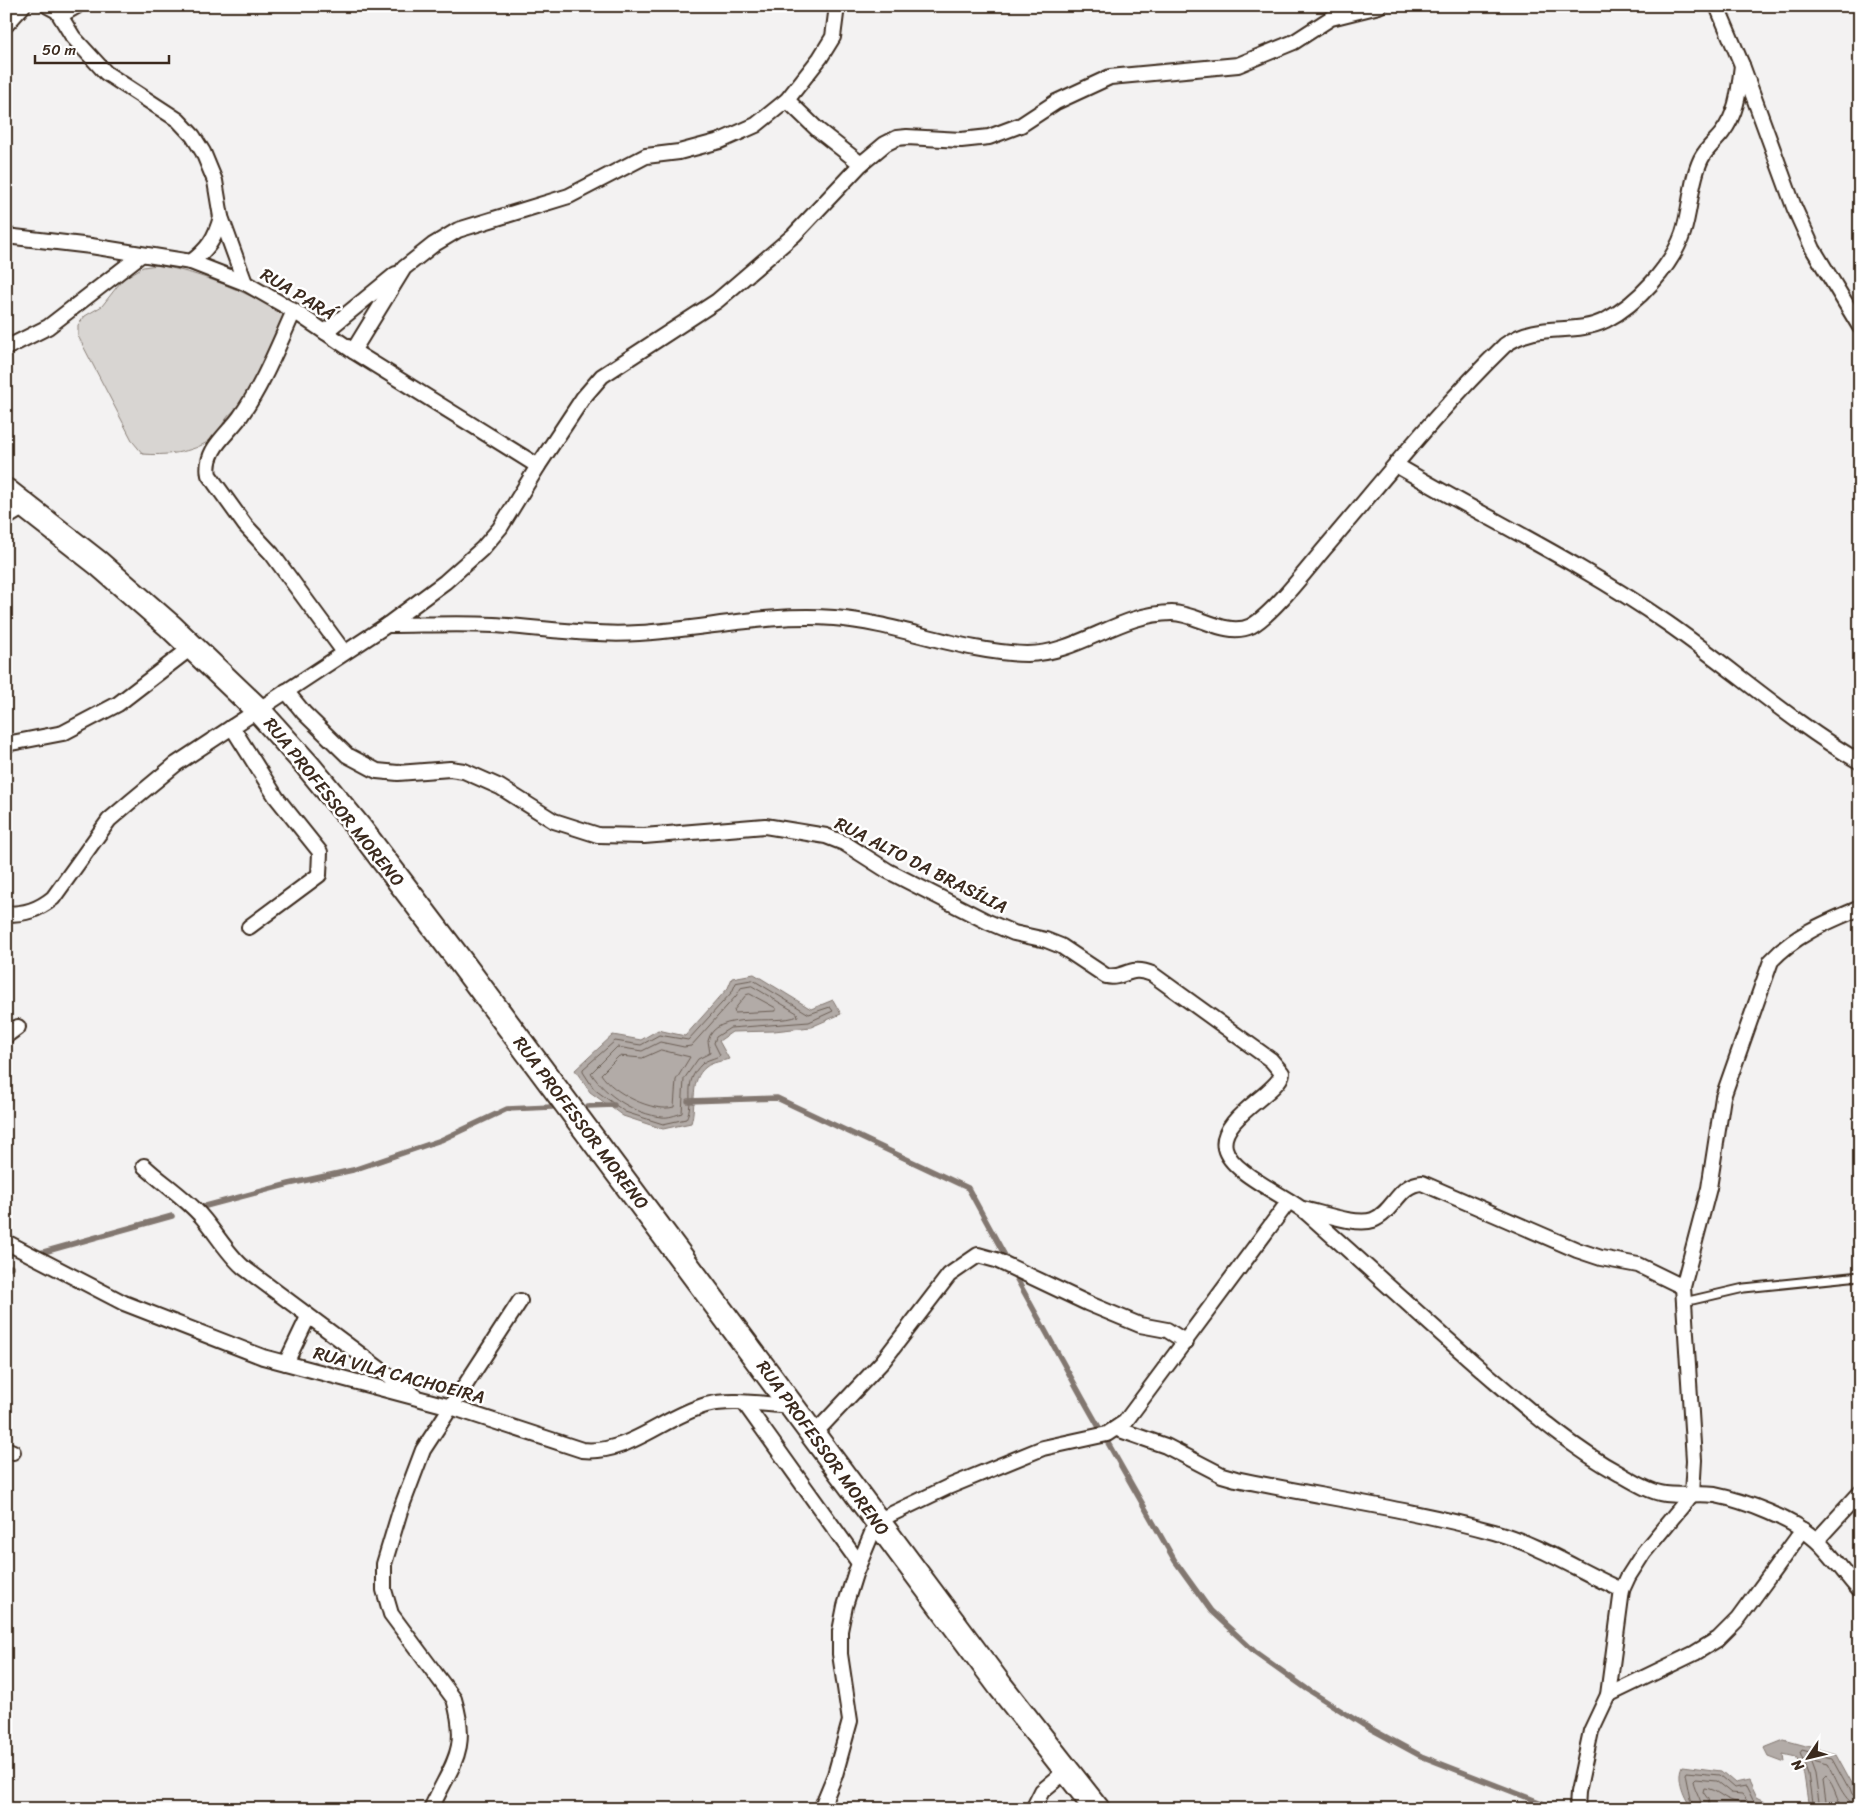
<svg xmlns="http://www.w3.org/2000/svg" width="1866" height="1815" font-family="Sriracha,sans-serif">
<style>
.green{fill:#d8d5d2;stroke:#8a8078}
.water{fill:#b2aba7;stroke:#827770}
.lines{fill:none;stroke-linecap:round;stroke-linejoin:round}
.shore{stroke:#6b5e55;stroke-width:1}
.stream{stroke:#827770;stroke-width:5.5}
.service-casing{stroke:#3b2a1e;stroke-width:11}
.minor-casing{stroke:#3b2a1e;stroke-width:18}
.trunk-casing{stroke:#3b2a1e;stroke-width:28}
.service{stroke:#fff;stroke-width:7}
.minor{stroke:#fff;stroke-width:14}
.trunk{stroke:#fff;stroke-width:24}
.labels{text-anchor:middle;stroke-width:5;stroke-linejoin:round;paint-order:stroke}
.street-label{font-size:18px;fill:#3b2a1e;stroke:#fff}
</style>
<rect width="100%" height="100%" fill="#f3f2f2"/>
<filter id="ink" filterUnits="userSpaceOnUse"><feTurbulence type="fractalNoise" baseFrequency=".02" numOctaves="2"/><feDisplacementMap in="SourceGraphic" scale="10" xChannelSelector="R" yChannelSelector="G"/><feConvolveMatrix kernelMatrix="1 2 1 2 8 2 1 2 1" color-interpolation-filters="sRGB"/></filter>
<g filter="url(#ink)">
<!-- green -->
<path class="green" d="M158,265c45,9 88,26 128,50 -12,31 -26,64 -46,90 -4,5 -10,8 -14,14 -5,7 -8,15 -16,21 -17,13 -47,16 -67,14l-10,-12 -55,-106v-11l7,-9 17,-10 21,-27 20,-12z"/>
<!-- water -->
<g class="water">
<path d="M754,974l57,35 22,-9 8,14 -30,13 -37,4 -42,1 -13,9 10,18c-6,2 -17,3 -23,8 -17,13 -9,37 -15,56l-28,6 -40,-13 -33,-24 -15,-22 38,-35 28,5 17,-10 27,6 43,-48 4,-10z"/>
<path d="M1784,1740l52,14 17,31 2,8 5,3v13h-51l-5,-34 -8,-18 -13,-3 1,8 -16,-6 -4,-8z"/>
<path d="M1682,1766l39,5 14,12 14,-3 8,17 8,4v8h-72c-9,-10 -17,-30 -11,-43z"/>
</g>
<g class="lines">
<!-- shore -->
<g class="shore">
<path d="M753,980l56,34 21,-7 3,4 -24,11 -79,6 -14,9 -2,6 6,12c-5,4 -13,4 -18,9 -21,20 -6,35 -16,55l-23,5 -38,-12 -31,-23 -11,-17v-3l32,-28 26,4 18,-10 29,5 44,-48 4,-9z"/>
<path d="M752,986l45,27 1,3c-23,10 -83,-7 -90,25l2,12 -12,6 -14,20 -2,34c-6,2 -14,5 -20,4 -27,-3 -56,-21 -71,-44l26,-26 25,4 18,-9 24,5 7,-1 45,-50 5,-8z"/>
<path d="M750,994l26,14v3l-41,2 -1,-3 12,-15z"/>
<path d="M661,1050l29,7 -14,23 -2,27c-21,6 -61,-14 -73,-33l18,-18 23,2z"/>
<path d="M1696,1809l-6,-10 -5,-25 1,-2 33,3 15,13 12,-2 7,14 6,4 1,5"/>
<path d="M1702,1809c0,-9 -7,-18 -9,-28l2,-2 21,2 15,12 11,1 11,15"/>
<path d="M1710,1809l-2,-10 -5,-7 1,-4c14,1 20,13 34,14l4,7"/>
<path d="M1813,1809l-5,-35 -8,-21 2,-3 30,8 16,29 3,8 9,5"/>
<path d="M1820,1809l-5,-36 -4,-11 2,-2 15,4c8,13 16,41 32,42"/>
<path d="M1827,1809l-4,-29 3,-3c10,9 9,23 19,32"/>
</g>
<!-- stream -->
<g class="stream">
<path d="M688,1101l89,-3 191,90 41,75"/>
<path d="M588,1106l26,-1"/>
<path d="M202,1207l87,-23 64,-14 88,-30 66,-31 45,-2"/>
<path d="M40,1253l132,-37"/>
<path d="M6,1269l5,-2"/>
<path d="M1013,1272l70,127 92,162 36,50 44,41 52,37 55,35 59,32 136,53"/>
</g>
<!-- service casing -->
<g class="service-casing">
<path id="service" d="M1684,1302l60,-14 116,-12"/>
</g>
<!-- minor casing -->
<g class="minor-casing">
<g id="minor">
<path d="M48,6l15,8 14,-8"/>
<path d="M1717,6l25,59 52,142 19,42 47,78"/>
<path d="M59,14l14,23 33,36 72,47 15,16 10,16 12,29 6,36 24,66"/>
<path d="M6,25l17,-19"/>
<path d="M787,100l31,30 43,34"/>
<path d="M6,236l85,10 100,16 54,21 49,28 59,40 185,115"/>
<path d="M191,262c17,-13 24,-23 30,-45"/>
<path d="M294,311c-16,35 -31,74 -54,106 -13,18 -36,33 -31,58l36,50 27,29 72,98"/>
<path d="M325,332l71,-58"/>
<path d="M6,348l42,-21 93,-72"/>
<path d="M353,351l51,-83 29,-23 25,-15 111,-34 77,-40 33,-4 41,-11 36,-16 31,-25 33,-42 13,-21 4,-31"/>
<path d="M1396,465c90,53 185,98 271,158 65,45 124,99 193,139"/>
<path d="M6,518l21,-13"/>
<path d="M387,625c35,0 71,-2 107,0 48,3 97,11 145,8 67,-4 127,-20 195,-15 65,5 127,35 193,36 51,0 92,-41 145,-41 25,0 54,25 79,13 21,-11 57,-58 74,-78 58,-68 115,-140 180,-203 35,-25 67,-8 101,-25 31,-16 66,-54 77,-87 8,-24 7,-51 18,-74 5,-10 14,-17 21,-26 16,-21 17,-44 20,-68"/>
<path d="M286,691l18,22 43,42 30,16 21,2 52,-4 14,2 36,16 54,34 44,14 46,1 121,-10 61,10 18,7 44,28 100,51 26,11 32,7 15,6 45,30c18,4 23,-12 46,-2l119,86 11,13c-2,19 -64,45 -57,75 6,26 63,48 83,66 60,53 119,108 180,161 42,36 84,73 132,99 14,8 30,18 45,20 17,2 33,-1 50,1 30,6 78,24 101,45 17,15 29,35 44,51"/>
<path d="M232,727l44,70 44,55 -1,23 -70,52"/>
<path d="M6,744l57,-11 55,-29 74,-57"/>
<path d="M6,914c19,0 32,-4 47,-16l56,-78 21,-18 46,-38 211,-139 58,-43 37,-33 18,-21 38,-62 45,-68 19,-22 115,-75 77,-66 67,-71 24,-20 12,-6 10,-1 54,3 28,-3 32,-12 35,-23 54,-25 128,-12 56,-23 37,-24 48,-12"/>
<path d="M6,1036l12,-9"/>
<path d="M144,1166c18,17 42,32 58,51 14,16 25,36 41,50l169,126"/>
<path d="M1303,1209c18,4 54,17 70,11 21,-8 25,-36 49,-37l155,67 24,8 37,7 45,22"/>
<path d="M6,1242l118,61 139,54 188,50 131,43c46,5 81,-33 124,-45 27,-7 60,0 87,1"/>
<path d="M286,1363l22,-46"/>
<path d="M745,1404l114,159"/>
<path d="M1117,1429l49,17 56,29 14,4c86,18 174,30 258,53 46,13 85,39 128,58"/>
<path d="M814,1434l69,-73 66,-86 29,-20 18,5 91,43 53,22 27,5 19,12"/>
<path d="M6,1449l7,3"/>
<path d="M1817,1540l43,-47"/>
<path d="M1608,1695l87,-42 23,-14 20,-20 65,-89"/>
<path d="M431,1809c20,-45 39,-57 23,-110l-63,-85 -7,-24v-26l16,-53 23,-61 97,-149"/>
<path d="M821,1809l14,-34 15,-54 -10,-67v-23l5,-25 10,-32 22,-53 71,-34 95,-39 64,-14 18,-12 164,-221"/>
<path d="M1033,1809l9,-18 24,-20"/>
<path d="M1577,1809l1,-17 13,-61 17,-36 14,-105 6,-13 16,-25 48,-58 2,-34 -11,-173 26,-99 14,-91 48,-136c25,-27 56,-39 89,-53"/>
</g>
</g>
<!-- trunk casing -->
<g class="trunk-casing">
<path id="trunk" d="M6,491l92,72 72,63 88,84 50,56 52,63 101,133 540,725 96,122"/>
</g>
<!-- service -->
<use href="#service" class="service"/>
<!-- minor -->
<use href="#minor" class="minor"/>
<!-- trunk -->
<use href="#trunk" class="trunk"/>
</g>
</g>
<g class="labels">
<!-- street labels -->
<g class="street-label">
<text transform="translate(298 294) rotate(31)" y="6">RUA PARÁ</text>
<text transform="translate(334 802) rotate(51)" y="6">RUA PROFESSOR MORENO</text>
<text transform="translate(921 865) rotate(27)" y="6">RUA ALTO DA BRASÍLIA</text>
<text transform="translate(581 1123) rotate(53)" y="6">RUA PROFESSOR MORENO</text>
<text transform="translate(399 1375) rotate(15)" y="6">RUA VILA CACHOEIRA</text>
<text transform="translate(823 1448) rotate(54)" y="6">RUA PROFESSOR MORENO</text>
</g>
</g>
<!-- margin -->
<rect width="1866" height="1815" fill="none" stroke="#fff" stroke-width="25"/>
<rect x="12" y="12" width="1841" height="1790" fill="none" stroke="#3b2a1e" stroke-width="2" filter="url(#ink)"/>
<!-- north arrow -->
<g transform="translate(1808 1758) rotate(235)" stroke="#ffffff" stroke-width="4" paint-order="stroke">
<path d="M0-4L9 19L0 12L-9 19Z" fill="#3b2a1e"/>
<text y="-8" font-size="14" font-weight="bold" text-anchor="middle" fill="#3b2a1e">N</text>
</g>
<!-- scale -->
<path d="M35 55v8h134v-8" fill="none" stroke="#3b2a1e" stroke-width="2.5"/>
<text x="42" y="55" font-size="15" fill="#3b2a1e" stroke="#ffffff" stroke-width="4" paint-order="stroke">50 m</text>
</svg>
